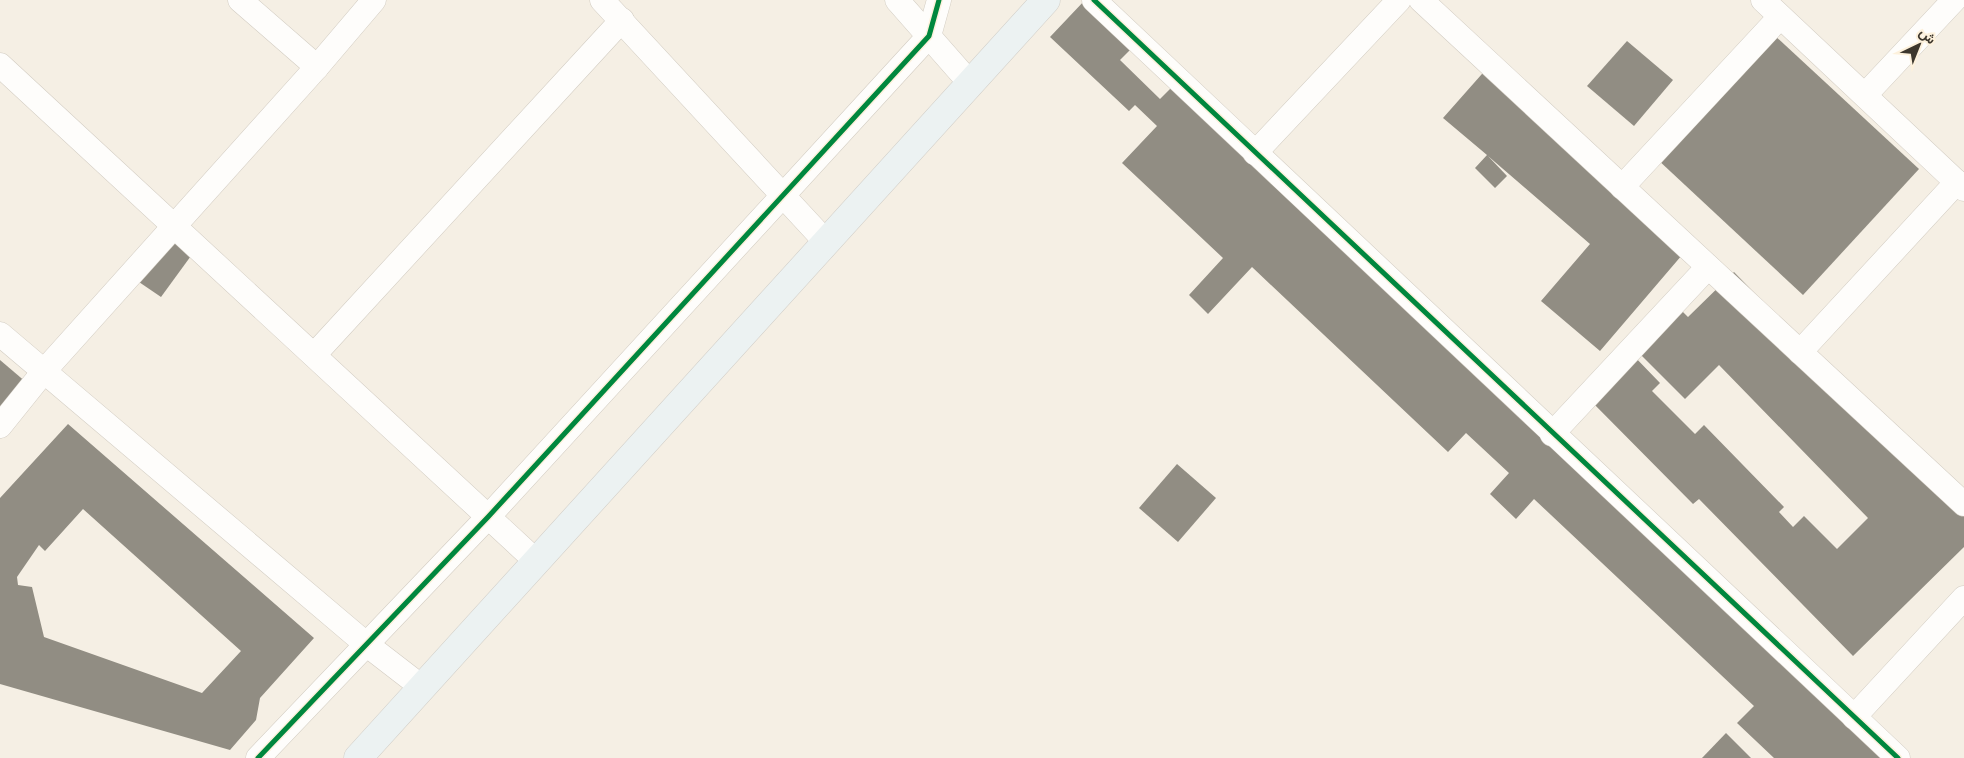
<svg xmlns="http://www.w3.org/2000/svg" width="1964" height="758" font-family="'Work Sans',Vazirmatn,sans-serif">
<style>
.building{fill:#918d83;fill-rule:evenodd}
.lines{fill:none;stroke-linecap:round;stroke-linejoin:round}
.minor-casing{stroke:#d2ccc2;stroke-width:25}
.primary-casing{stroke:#d0cdc7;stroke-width:29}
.minor{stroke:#fefdfb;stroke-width:24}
.primary{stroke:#ecf2f2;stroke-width:28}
.cycleway-casing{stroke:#fdf1dc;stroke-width:8}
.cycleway{stroke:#00873e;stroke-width:5}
</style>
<rect width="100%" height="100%" fill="#f5efe4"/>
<!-- building -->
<g class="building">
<path d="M1085,0l53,42 -18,18 40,39 18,-18 719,677h-123l-37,-35 17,-17 -220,-207 -18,20 -26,-25 19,-21 -43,-40 -18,19 -196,-185 -44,47 -19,-19 34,-37 -101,-95 35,-37 -22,-21 -6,6 -79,-74z"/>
<path d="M1772,33l147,136 -116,126 -147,-137z"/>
<path d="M1627,41l46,39 -39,46 -47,-40z"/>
<path d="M1489,66l205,175 -94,110 -59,-50 49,-57 -102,-88 19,20 -12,12 -20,-20 12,-13 -44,-37z"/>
<path d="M174,233l22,16 -35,48 -22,-15z"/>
<path d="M1734,272l230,236v39l-111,109 -154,-157 -6,5 -106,-107 44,-44 29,30 -8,8 43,43 9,-9 80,82 -5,5 14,15 11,-11 33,33 31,-31 -149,-153 -34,34 -49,-49 43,-42 9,9z"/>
<path d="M0,360l27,23 -27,32z"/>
<path d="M68,424l246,214 -54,60 -4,22 -26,30 -230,-66v-186zM83,509l158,142 -39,42 -158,-56 -12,-50 -14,-2 -1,-8 22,-32 6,6z"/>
<path d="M1177,464l39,34 -38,44 -39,-34z"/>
<path d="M1726,733l25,25h-49z"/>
</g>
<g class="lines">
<!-- minor casing -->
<g class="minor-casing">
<g id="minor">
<path d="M240,0l77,67"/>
<path d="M602,0l224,242"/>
<path d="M897,0l73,83"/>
<path d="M1094,0l804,758"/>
<path d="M1421,0l543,504"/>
<path d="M1763,0l201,189"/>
<path d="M0,65l537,497"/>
<path d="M1865,95l89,-95"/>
<path d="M1255,153l144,-153"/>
<path d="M1622,187l158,-170"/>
<path d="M0,334l366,310 57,44"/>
<path d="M1800,352l157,-170"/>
<path d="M314,355l308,-335"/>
<path d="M0,426l45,-56 272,-303 57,-67"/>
<path d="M1552,434l156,-167"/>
<path d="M1854,717l110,-119"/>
<path d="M258,758l230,-241 441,-481 10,-36"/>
</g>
</g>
<!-- primary casing -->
<g class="primary-casing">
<path id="primary" d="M358,758l688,-758"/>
</g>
<!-- minor -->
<use href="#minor" class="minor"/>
<!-- primary -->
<use href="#primary" class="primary"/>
<!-- cycleway casing -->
<g class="cycleway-casing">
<g id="cycleway">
<path d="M1094,0l804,758"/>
<path d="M258,758l230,-241 441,-481 10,-36"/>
</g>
</g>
<!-- cycleway -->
<use href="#cycleway" class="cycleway"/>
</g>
<!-- north arrow -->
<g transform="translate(1919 45) rotate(43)" stroke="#fdf1dc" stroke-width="4" paint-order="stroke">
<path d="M0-4L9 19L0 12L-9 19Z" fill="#3c362c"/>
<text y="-8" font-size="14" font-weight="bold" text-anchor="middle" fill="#3c362c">ش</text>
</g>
</svg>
